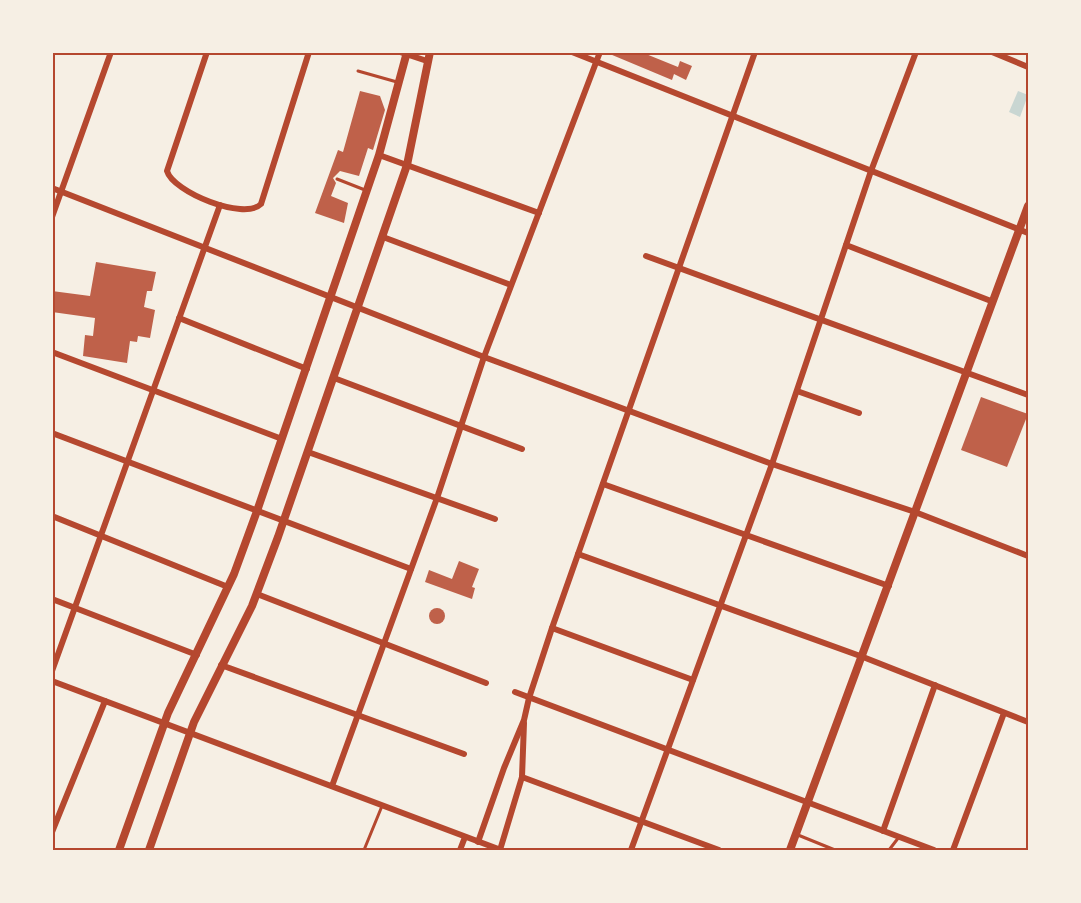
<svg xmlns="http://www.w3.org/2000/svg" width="1081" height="903" font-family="Karla,sans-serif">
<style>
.water{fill:#c9d6d2}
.building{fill:#bf614a}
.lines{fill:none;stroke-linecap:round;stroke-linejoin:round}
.service{stroke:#b5482f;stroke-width:3}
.minor{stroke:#b5482f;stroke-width:6}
.tertiary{stroke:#b5482f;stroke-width:8}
.neatline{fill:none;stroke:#b5482f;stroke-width:2}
</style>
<rect width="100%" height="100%" fill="#f6efe4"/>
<!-- water -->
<path class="water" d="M1018,91l10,4 -8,22 -11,-5z"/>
<!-- building -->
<g class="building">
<path d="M605,52h36l37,15 2,-6 12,5 -6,14 -12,-6 -2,6z"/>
<path d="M360,91l20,5 5,14 -12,40 -5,-2 -9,28 -19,-5 -7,7 3,5 -5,13 17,7 -4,20 -29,-10 23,-63 5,2z"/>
<path d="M96,262l60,10 -4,19h-5l-3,16 11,3 -5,28 -12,-2 -1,6 -7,-1 -3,22 -44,-7 2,-21 8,1 2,-18 -43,-6v-21l38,5z"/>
<path d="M981,397l47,17 -21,53 -46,-17z"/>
<path d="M459,561l20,8 -7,18 3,1 -3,11 -47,-17 4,-12 23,9z"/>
<circle cx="437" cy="616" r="8"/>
</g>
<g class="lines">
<!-- service -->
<g class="service">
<path d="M358,71l39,11"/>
<path d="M337,179l28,11"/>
<path d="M798,835l37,15"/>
<path d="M364,850l18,-44"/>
<path d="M889,850l10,-13"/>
</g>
<!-- minor -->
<g class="minor">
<path d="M207,52l-40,119c6,21 77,50 94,33l48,-152"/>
<path d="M400,52l27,9"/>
<path d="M572,52l456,181"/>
<path d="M992,52l36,15"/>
<path d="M379,155l160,58"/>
<path d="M52,188l432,169 288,107 143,48 113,44"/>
<path d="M52,217l59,-165"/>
<path d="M383,237l128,48"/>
<path d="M846,245l145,56"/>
<path d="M646,256l382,139"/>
<path d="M179,318l128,51"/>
<path d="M52,352l230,87"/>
<path d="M334,378l188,71"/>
<path d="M797,391l62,22"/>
<path d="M52,433l359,136"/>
<path d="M308,452l187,67"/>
<path d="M603,484l286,102"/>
<path d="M52,516l176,71"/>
<path d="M578,554l285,103 165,65"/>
<path d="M257,594l229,89"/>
<path d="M52,599l145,56"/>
<path d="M552,628l141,52"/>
<path d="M221,665l243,89"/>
<path d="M52,671l168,-466"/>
<path d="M52,681l449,169"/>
<path d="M515,692l419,158"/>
<path d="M522,777l197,73"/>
<path d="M332,786l105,-288 47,-141 116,-305"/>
<path d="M883,831l52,-146"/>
<path d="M52,832l53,-131"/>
<path d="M478,842l26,-74 20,-48 5,-22 23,-70 203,-576"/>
<path d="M460,850l5,-13"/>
<path d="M500,850l22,-73 2,-54"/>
<path d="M631,850l141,-386 99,-293 45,-119"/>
<path d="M953,850l51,-137"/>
</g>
<!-- tertiary -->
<g class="tertiary">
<path d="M119,850l49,-137 66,-139 23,-63 122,-356 28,-103"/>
<path d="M149,850l45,-128 58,-116 26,-69 129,-372 23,-113"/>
<path d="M790,850l238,-644"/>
</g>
</g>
<!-- border -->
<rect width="1081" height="903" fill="none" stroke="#f6efe4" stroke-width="108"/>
<rect x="54" y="54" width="973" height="795" class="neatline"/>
</svg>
